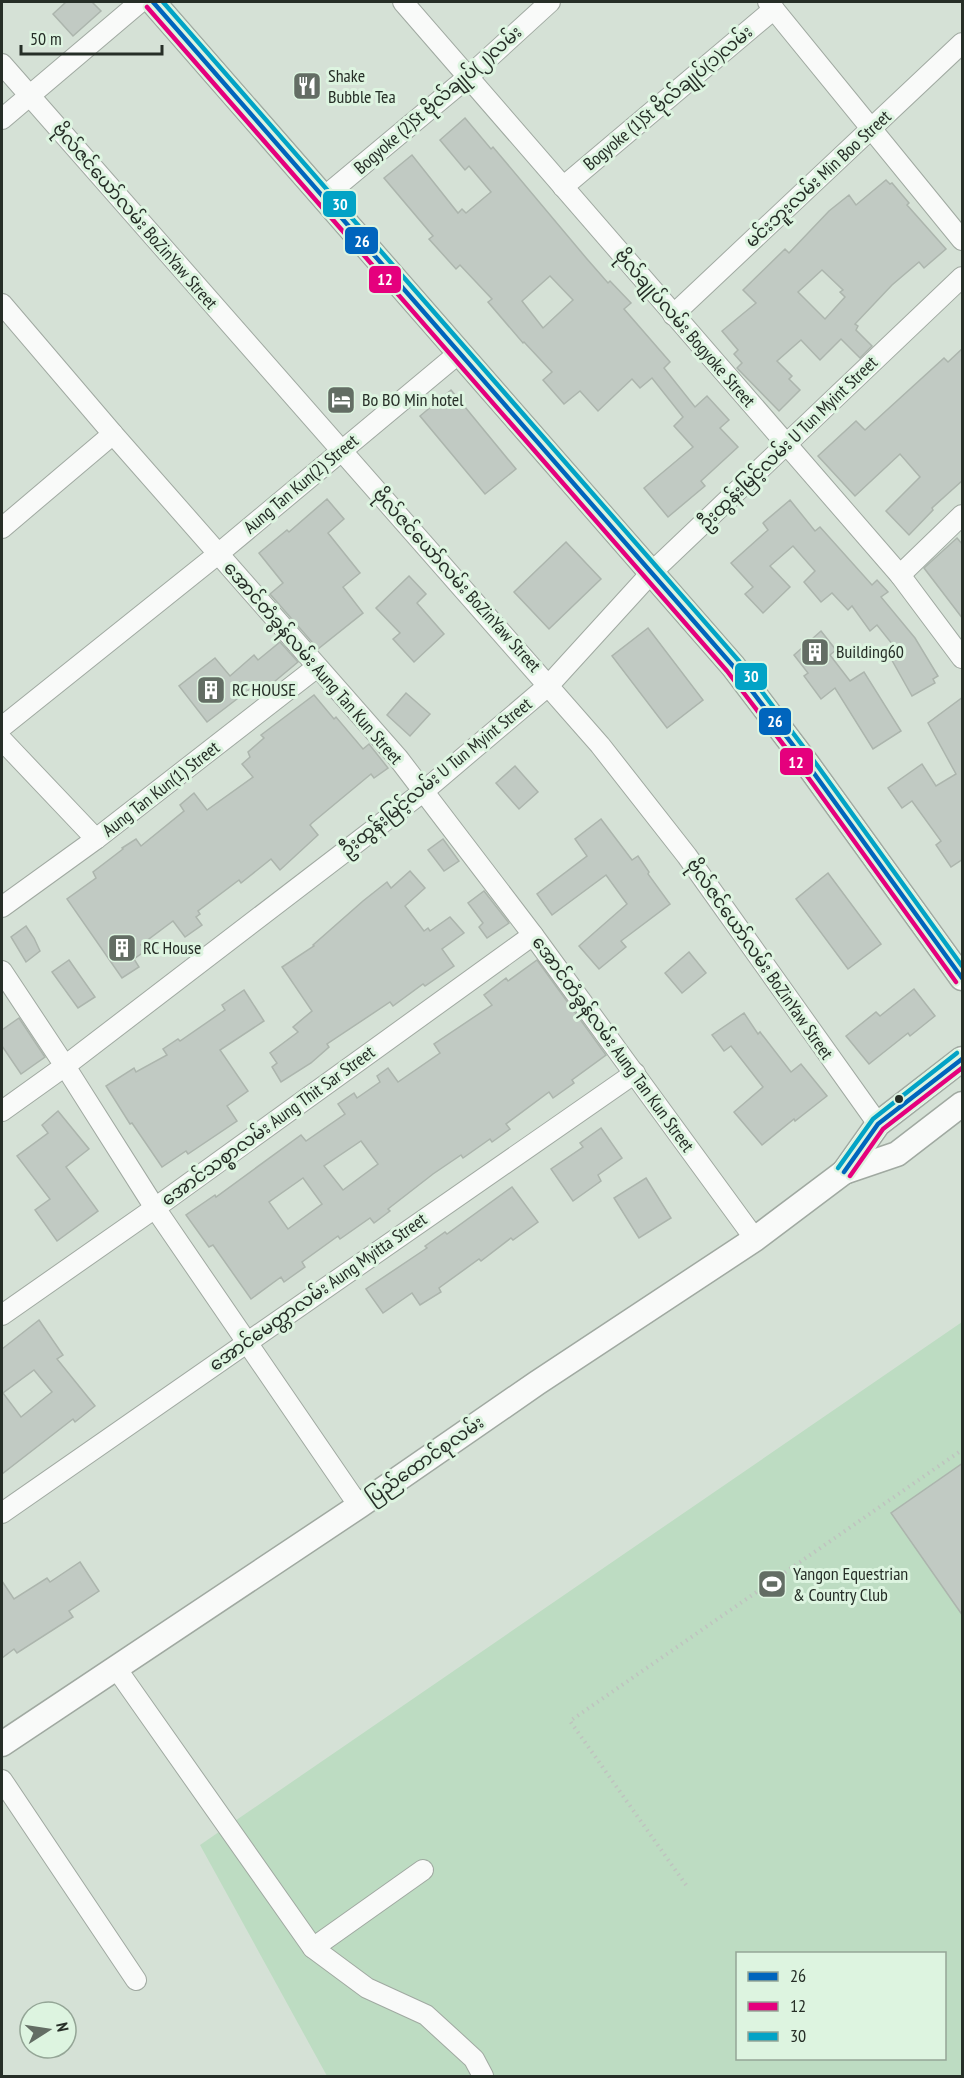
<svg xmlns="http://www.w3.org/2000/svg" width="964" height="2078" font-family="'PT Sans Narrow','Noto Sans Myanmar',sans-serif">
<style>
.green{fill:#bddcc2;fill-rule:evenodd}
.building{fill:#c1cac3;stroke:#acb5ad;stroke-width:1.5;fill-rule:evenodd}
.lines{fill:none;stroke-linecap:round;stroke-linejoin:round}
.minor-casing{stroke:#a0a9a1;stroke-width:22}
.major-casing{stroke:#a0a9a1;stroke-width:27}
.path{stroke:#bfc3bf;stroke-width:4;stroke-dasharray:1.5 4.5;stroke-linecap:butt}
.minor{stroke:#f9faf9;stroke-width:20}
.major{stroke:#f9faf9;stroke-width:24}
.bus-1-casing{stroke:#ddf4e0;stroke-width:9}
.bus-2-casing{stroke:#ddf4e0;stroke-width:9}
.bus-3-casing{stroke:#ddf4e0;stroke-width:9}
.bus-1{stroke:#0065bd;stroke-width:4.5}
.bus-2{stroke:#e5007d;stroke-width:4.5}
.bus-3{stroke:#02a3c6;stroke-width:4.5}
.bus-dot{fill:#262e27;stroke:#ddf4e0;stroke-width:2}
.labels{text-anchor:middle;stroke-width:6;stroke-linejoin:round;paint-order:stroke}
.poi-label{font-size:18px;fill:#262e27;stroke:#ddf4e0;text-anchor:start}
.street-label{font-size:18px;fill:#262e27;stroke:#ddf4e0}
.line-badge{stroke:#ddf4e0;stroke-width:2}
.badge-label{font-size:16px;text-anchor:middle;font-weight:bold;fill:#fff}
</style>
<rect width="100%" height="100%" fill="#d5e1d6"/>
<!-- green -->
<path class="green" d="M962,1322v754h-635l-127,-231zM738,1954h206v104h-206z"/>
<!-- building -->
<g class="building">
<path d="M66,2h26l9,9 -28,25 -20,-22z"/>
<path d="M465,118l26,31 2,-2 94,112 21,24 2,-2 21,22 -7,6 46,53 -6,6 31,39 12,-11 22,24 -9,8 18,19 -37,34 4,5 -37,31 -24,-29 49,-41 -19,-21 9,-9 -31,-39 -12,10 -8,-9 -34,32 -18,-20 -16,13 -21,-24 9,-8 -28,-30 -1,1 -35,-41 4,-3 -32,-34 -4,4 -27,-30 4,-3 -49,-58 28,-23 46,58 4,-4 4,4 25,-21 -22,-26 -4,4 -25,-30zM550,276l23,24 -30,28 -21,-27z"/>
<path d="M886,180l4,4 2,-1 17,20 -2,2 39,44 -22,19 -5,-6 -27,23 -37,39 3,2 -2,4 16,16 -12,12 -19,-19 -21,21 -19,-20 -24,21 15,15 -3,3 11,11 -21,21 -42,-43 5,-5 -8,-9 4,-4 -16,-19 34,-28 -13,-13 42,-41 4,4 40,-42 20,-16 7,10zM822,270l21,20 -3,2 5,5 -20,22 -27,-27z"/>
<path d="M963,348v132l-31,28 1,2 -24,25 -23,-24 34,-34 -20,-23 -45,42 -37,-40 38,-35 9,9 79,-72 4,4z"/>
<path d="M451,390l65,79 -31,25 -65,-78z"/>
<path d="M327,499l17,20 -16,14 32,40 -17,14 20,26 -45,36 -48,-55 13,-11 -24,-30 28,-23 2,2z"/>
<path d="M790,500l25,31 5,-4 52,58 5,-5 11,12 -7,5 34,41 23,38 -5,3 2,4 -23,13 -23,-41 8,-5 -20,-25 -7,6 -18,-25 -4,4 -16,-17 -11,9 -17,-20 11,-11 -22,-25 -23,20 20,21 -27,26 -18,-19 8,-7 -22,-24 37,-33 -5,-7z"/>
<path d="M957,538l6,7v74l-39,-51z"/>
<path d="M566,542l35,37 -52,50 -35,-37z"/>
<path d="M409,576l17,18 -9,9 27,31 -30,28 -21,-23 7,-6 -24,-25z"/>
<path d="M648,628l55,72 -36,28 -55,-72z"/>
<path d="M821,631l15,19 -6,5 20,26 14,-9 37,59 -28,18 -38,-61 -14,11 -17,-23 4,-3 -14,-18z"/>
<path d="M280,642l18,20 -42,35 -6,-8 -43,33 -28,-36 36,-28 15,18 24,-21 4,5z"/>
<path d="M406,693l24,21 -20,22 -23,-21z"/>
<path d="M314,695l20,24 2,-2 27,32 6,-5 19,24 -14,10 -3,-4 -59,49 -2,2 8,10 -38,35 -9,-11 -30,24 -2,-3 -41,31 2,3 -4,3 6,8 -17,12 -12,-16 -32,24 4,6 -11,8 5,8 -17,11 -55,-79 29,-21 -3,-6 30,-23 -1,-1 14,-9 5,7 43,-35 -4,-6 14,-12 13,17 46,-33 -11,-13 8,-7 -2,-5 16,-14 -3,-3z"/>
<path d="M963,697v162l-12,8 -15,-22 5,-4 -29,-40 -10,7 -14,-20 34,-24 14,22 20,-12 -28,-51z"/>
<path d="M515,766l23,26 -19,17 -23,-26z"/>
<path d="M601,819l31,41 6,-4 11,16 -1,2 22,30 -49,37 5,6 -27,22 -20,-23 48,-42 -21,-29 -54,40 -15,-21 50,-38 -12,-17z"/>
<path d="M443,839l16,22 -15,10 -16,-21z"/>
<path d="M410,871l15,17 -20,18 19,25 4,-3 2,3 20,-14 14,16 -22,16 12,17 -29,20 -2,-2 -30,22 -3,-4 -63,42 2,3 -18,16 -30,19 -9,-15 5,-4 -7,-10 28,-21 -5,-5 19,-16 -30,-44 32,-21 -1,-1 50,-44 24,-19 4,6z"/>
<path d="M828,873l53,71 -33,25 -52,-70z"/>
<path d="M484,891l25,32 -22,15 -8,-11 4,-4 -15,-20z"/>
<path d="M26,926l8,12 6,13 -14,11 -15,-25z"/>
<path d="M689,952l17,21 -24,20 -17,-20z"/>
<path d="M69,960l26,37 -17,11 -26,-36z"/>
<path d="M537,960l69,95 -34,25 2,3 -21,15 -4,-6 -43,32 4,5 -18,13 -2,-3 -27,19 -2,-3 -28,19 -45,35 2,2 -16,12 -4,-5 -30,21 -2,-3 -36,26 3,5 -21,15 -3,-5 -30,22 -38,-54 -4,2 -23,-32 29,-20 1,2 85,-62 5,6 39,-27 -7,-10 16,-11 3,5 23,-16 -3,-6 11,-8 10,14 42,-29 -6,-9 58,-39 -8,-10 22,-17 2,3zM361,1141l17,23 -35,26 -19,-24zM303,1178l19,26 -34,25 -19,-27z"/>
<path d="M914,989l21,27 -25,20 -2,-3 -39,31 -23,-28 30,-24 4,4z"/>
<path d="M244,990l20,31 -44,29 28,41 -21,15 10,15 -49,33 -2,-3 -24,16 -30,-44 -2,1 -24,-38 28,-18 2,4 31,-17 -4,-6 15,-10 2,2 45,-31 -3,-5z"/>
<path d="M744,1013l14,21 2,-2 31,40 10,-8 26,32 -32,25 -1,-2 -32,26 -28,-33 29,-25 -32,-41 -7,5 -12,-16z"/>
<path d="M19,1018l26,39 -24,17 -19,-28v-16z"/>
<path d="M58,1111l31,38 -23,18 32,44 -41,30 -22,-31 15,-11 -33,-43 31,-23 -6,-8z"/>
<path d="M601,1128l21,30 -24,17 3,6 -28,20 -22,-32 32,-22 -3,-4z"/>
<path d="M646,1178l25,40 -32,20 -25,-40z"/>
<path d="M512,1187l26,35 -25,18 -2,-2 -30,23 -2,-2 -40,29 2,4 -21,13 -8,-12 -29,20 -17,-24 61,-41 -2,-2 20,-14 2,2z"/>
<path d="M39,1320l24,35 -6,4 38,47 -20,16 -2,-3 -71,55v-125zM34,1370l18,22 -31,25 -18,-24z"/>
<path d="M963,1463v153l-72,-103z"/>
<path d="M80,1562l19,29 -30,20 4,6 -56,36 -3,-4 -12,9v-77l12,18 33,-21 3,4z"/>
</g>
<g class="lines">
<!-- minor casing -->
<g class="minor-casing">
<g id="minor">
<path d="M403,2l497,573 62,83"/>
<path d="M768,2l194,238"/>
<path d="M2,64l598,681 87,111 191,268"/>
<path d="M2,119l138,-117"/>
<path d="M563,187l211,-178"/>
<path d="M324,197l144,-120 82,-75"/>
<path d="M2,304l111,130 285,324 135,177 222,304"/>
<path d="M673,315l289,-272"/>
<path d="M2,528l111,-94"/>
<path d="M900,575l62,-60"/>
<path d="M2,727l216,-173 241,-201"/>
<path d="M2,740l94,99"/>
<path d="M2,907l94,-68 221,-172"/>
<path d="M2,971l63,95 90,142 204,298"/>
<path d="M2,1111l63,-45 359,-275 125,-106 103,-113 310,-295"/>
<path d="M2,1315l153,-107 378,-273"/>
<path d="M2,1513l633,-440"/>
<path d="M116,1668l197,280 54,40 59,27 48,44 9,17"/>
<path d="M2,1780l134,200"/>
<path d="M313,1948l110,-78"/>
</g>
</g>
<!-- major casing -->
<g class="major-casing">
<g id="major">
<path d="M153,2l580,664 75,99 154,213"/>
<path d="M844,1172l34,-48 84,-65"/>
<path d="M2,1744l357,-238 178,-123 218,-144 89,-67 53,-18 65,-50"/>
</g>
</g>
<!-- path -->
<path class="path" d="M686,1885l-116,-164 392,-271"/>
<!-- minor -->
<use href="#minor" class="minor"/>
<!-- major -->
<use href="#major" class="major"/>
<!-- bus-1 casing -->
<g class="bus-1-casing">
<g id="bus-1">
<path d="M153,2l580,664 75,99 154,213"/>
<path d="M844,1172l34,-48 84,-65"/>
</g>
</g>
<!-- bus-2 casing -->
<g class="bus-2-casing">
<g id="bus-2">
<path d="M147,7l580,664 75,98 154,213"/>
<path d="M850,1176l33,-47 79,-61"/>
</g>
</g>
<!-- bus-3 casing -->
<g class="bus-3-casing">
<g id="bus-3">
<path d="M163,2l576,659 75,100 148,205"/>
<path d="M838,1168l35,-49 84,-66"/>
</g>
</g>
<!-- bus-1 -->
<use href="#bus-1" class="bus-1"/>
<!-- bus-2 -->
<use href="#bus-2" class="bus-2"/>
<!-- bus-3 -->
<use href="#bus-3" class="bus-3"/>
</g>
<!-- icons -->
<defs>
<g id="restaurant-square" transform="scale(1.5)"><rect x="-9" y="-9" width="18" height="18" rx="4" fill="#636d64" stroke="#ddf4e0"/><path d="M-5-6h1v4h1v-4h1v4h1v-4h1v5L-1.5 .5V6h-2V.5L-5-1ZM5-6V6H3V1.5H1.5Q1.5-4 5-6Z" fill="#fff"/></g>
<g id="hotel-square" transform="scale(1.5)"><rect x="-9" y="-9" width="18" height="18" rx="4" fill="#636d64" stroke="#ddf4e0"/><path d="M-6-4.5h1.5V1H6V5H4.5V3h-9V5H-6ZM-4 0a1.8 1.8 0 1 1 3.6 0ZM.5 0V-2.5h3Q6-2.5 6 0Z" fill="#fff"/></g>
<g id="building-square" transform="scale(1.5)"><rect x="-9" y="-9" width="18" height="18" rx="4" fill="#636d64" stroke="#ddf4e0"/><path d="M-4-6H4V6H1V3H-1V6H-4ZM-2.5-4.3h1.7v1.8h-1.7ZM.8-4.3h1.7v1.8H.8ZM-2.5-1h1.7V.8h-1.7ZM.8-1h1.7V.8H.8Z" fill="#fff"/></g>
<g id="stadium-square" transform="scale(1.5)"><rect x="-9" y="-9" width="18" height="18" rx="4" fill="#636d64" stroke="#ddf4e0"/><path d="M0-5a6.5 5 0 1 0 0 10a6.5 5 0 1 0 0-10ZM-3.5-1.8h7v3.6h-7Z" fill="#fff"/></g>
</defs>
<g fill-rule="evenodd">
<use href="#restaurant-square" x="307" y="86"/>
<use href="#hotel-square" x="341" y="400"/>
<use href="#building-square" x="815" y="652"/>
<use href="#building-square" x="211" y="690"/>
<use href="#building-square" x="122" y="948"/>
<use href="#stadium-square" x="772" y="1584"/>
</g>
<!-- markers -->
<circle class="bus-dot" cx="899" cy="1099" r="5"/>
<g class="labels">
<!-- poi labels -->
<g class="poi-label">
<text x="328" y="82">Shake<tspan x="328" dy="21">Bubble Tea</tspan></text>
<text x="362" y="406">Bo BO Min hotel</text>
<text x="836" y="658">Building60</text>
<text x="232" y="696">RC HOUSE</text>
<text x="143" y="954">RC House</text>
<text x="793" y="1580">Yangon Equestrian<tspan x="793" dy="21">&amp; Country Club</tspan></text>
</g>
<!-- street labels -->
<g class="street-label">
<text transform="translate(668 98) rotate(-40)" y="6">Bogyoke (1)St ဗိုလ်ချုပ်(၁)လမ်း</text>
<text transform="translate(438 100) rotate(-41)" y="6">Bogyoke (2)St ဗိုလ်ချုပ်(၂)လမ်း</text>
<text transform="translate(818 179) rotate(-43)" y="6">မင်းဘူးလမ်း Min Boo Street</text>
<text transform="translate(135 216) rotate(49)" y="6">ဗိုလ်ဇင်ယော်လမ်း BoZinYaw Street</text>
<text transform="translate(685 328) rotate(49)" y="6">ဗိုလ်ချုပ်လမ်း Bogyoke Street</text>
<text transform="translate(788 443) rotate(-44)" y="6">ဦးထွန်းမြင့်လမ်း U Tun Myint Street</text>
<text transform="translate(301 484) rotate(-40)" y="6">Aung Tan Kun(2) Street</text>
<text transform="translate(457 580) rotate(48)" y="6">ဗိုလ်ဇင်ယော်လမ်း BoZinYaw Street</text>
<text transform="translate(313 663) rotate(49)" y="6">အောင်တံခွန်လမ်း Aung Tan Kun Street</text>
<text transform="translate(436 777) rotate(-39)" y="6">ဦးထွန်းမြင့်လမ်း U Tun Myint Street</text>
<text transform="translate(161 789) rotate(-38)" y="6">Aung Tan Kun(1) Street</text>
<text transform="translate(760 959) rotate(55)" y="6">ဗိုလ်ဇင်ယော်လမ်း BoZinYaw Street</text>
<text transform="translate(613 1044) rotate(54)" y="6">အောင်တံခွန်လမ်း Aung Tan Kun Street</text>
<text transform="translate(268 1126) rotate(-36)" y="6">အောင်သစ္စာလမ်း Aung Thit Sar Street</text>
<text transform="translate(318 1292) rotate(-35)" y="6">အောင်မေတ္တာလမ်း Aung Myitta Street</text>
<text transform="translate(425 1460) rotate(-35)" y="6">ပြည်ထောင်စုလမ်း</text>
</g>
</g>
<g class="line-badge">
<rect x="322" y="190" width="35" height="28" rx="6" fill="#02a3c6"/>
<rect x="344" y="226" width="35" height="29" rx="6" fill="#0065bd"/>
<rect x="368" y="265" width="34" height="29" rx="6" fill="#e5007d"/>
<rect x="734" y="662" width="34" height="29" rx="6" fill="#02a3c6"/>
<rect x="758" y="707" width="34" height="29" rx="6" fill="#0065bd"/>
<rect x="779" y="747" width="35" height="29" rx="6" fill="#e5007d"/>
</g>
<g class="badge-label">
<text x="340" y="210">30</text>
<text x="362" y="247">26</text>
<text x="385" y="285">12</text>
<text x="751" y="682">30</text>
<text x="775" y="727">26</text>
<text x="796" y="768">12</text>
</g>
<!-- border -->
<rect width="964" height="2078" fill="none" stroke="#262e27" stroke-width="6"/>
<!-- legend -->
<rect x="736" y="1952" width="210" height="108" fill="#ddf4e0" stroke="#94a596" stroke-width="1.5"/>
<rect x="748" y="1972" width="30" height="9" fill="#0065bd" stroke="#94a596" stroke-width="1.5"/>
<text x="790" y="1982" font-size="18" fill="#262e27">26</text>
<rect x="748" y="2002" width="30" height="9" fill="#e5007d" stroke="#94a596" stroke-width="1.5"/>
<text x="790" y="2012" font-size="18" fill="#262e27">12</text>
<rect x="748" y="2032" width="30" height="9" fill="#02a3c6" stroke="#94a596" stroke-width="1.5"/>
<text x="790" y="2042" font-size="18" fill="#262e27">30</text>
<!-- north arrow -->
<g transform="translate(48 2030) rotate(78)"><circle r="28" fill="#ddf4e0" stroke="#94a596" stroke-width="1.5"/>
<path d="M0-4.5L10 22L0 15L-10 22Z" fill="#636d64"/>
<text y="-9" font-size="16" font-weight="bold" text-anchor="middle" fill="#262e27">N</text>
</g>
<!-- scale -->
<path d="M21 45v9h141v-9" fill="none" stroke="#262e27" stroke-width="3"/>
<text x="30" y="45" font-size="18" fill="#262e27" stroke="#ddf4e0" stroke-width="4.5" paint-order="stroke">50 m</text>
</svg>
